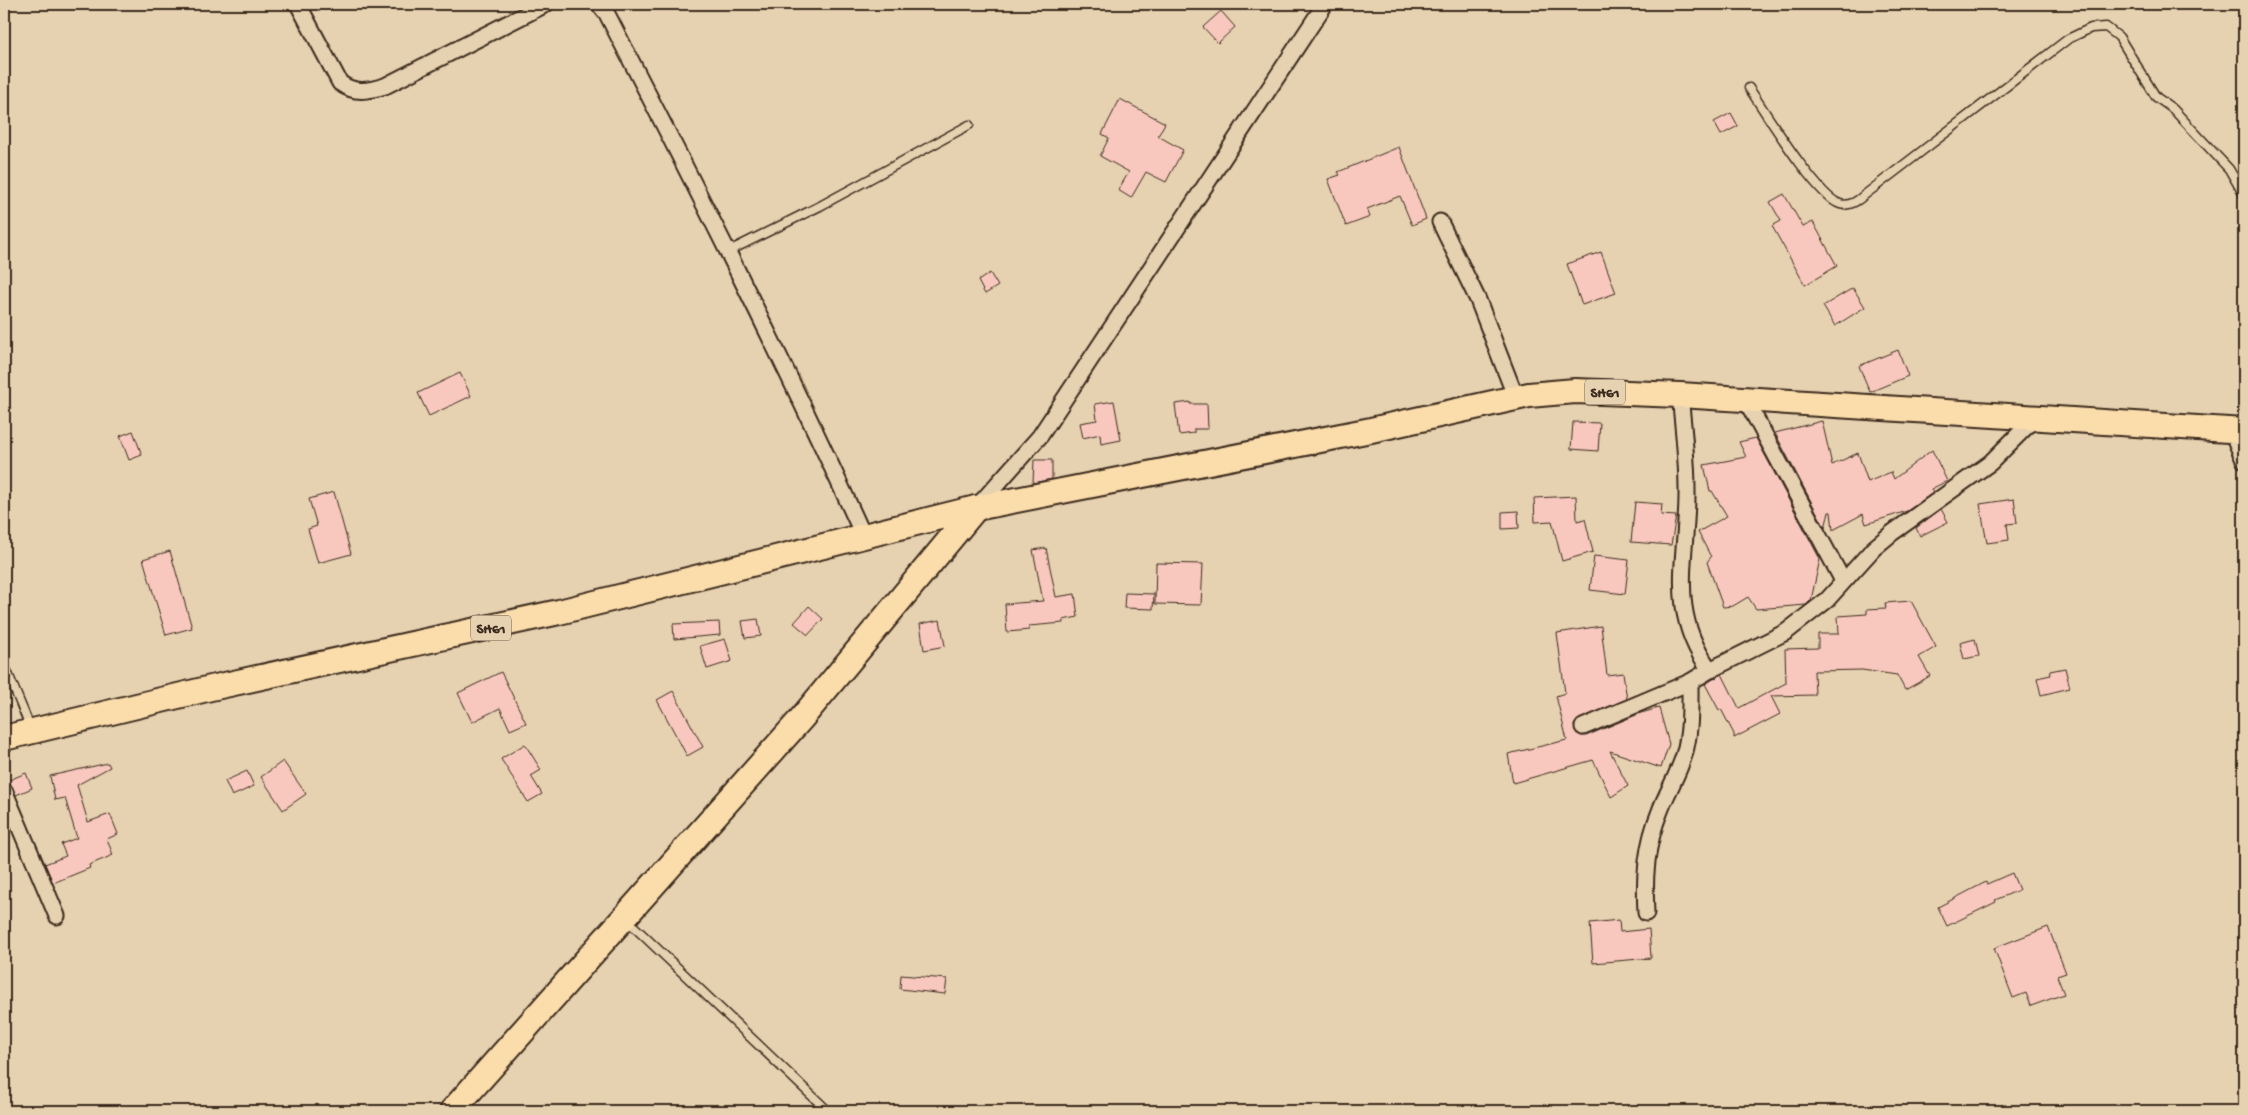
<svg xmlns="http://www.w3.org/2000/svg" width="2248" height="1115" font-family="'Gochi Hand',sans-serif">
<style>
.building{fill:#f8c8be;stroke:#3b2a1e}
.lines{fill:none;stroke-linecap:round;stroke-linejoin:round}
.service-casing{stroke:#3b2a1e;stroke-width:11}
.minor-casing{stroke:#3b2a1e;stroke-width:19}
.primary-casing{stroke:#3b2a1e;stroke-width:28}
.service{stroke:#e6d1b0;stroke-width:8}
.minor{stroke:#e6d1b0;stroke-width:15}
.primary{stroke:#fbddab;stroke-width:24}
.labels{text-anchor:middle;stroke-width:4.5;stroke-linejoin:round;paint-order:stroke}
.shield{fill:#e6d1b0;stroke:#6e5c4a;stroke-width:1}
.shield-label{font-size:15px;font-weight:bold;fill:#3b2a1e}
</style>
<rect width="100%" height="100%" fill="#e6d1b0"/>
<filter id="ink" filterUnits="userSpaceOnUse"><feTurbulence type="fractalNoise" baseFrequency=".02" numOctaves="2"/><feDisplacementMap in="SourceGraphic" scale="10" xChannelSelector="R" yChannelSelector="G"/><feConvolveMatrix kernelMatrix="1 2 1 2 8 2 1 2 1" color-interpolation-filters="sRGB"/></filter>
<g filter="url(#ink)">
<!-- building -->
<g class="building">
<path d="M1221,11l14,16 -17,16 -15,-16z"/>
<path d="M1120,99l45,24 -7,13 25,14 -17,32 -20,-10 -15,26 -13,-8 11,-18 -29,-16 9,-18 -7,-4z"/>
<path d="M1731,113l7,13 -17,9 -7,-13z"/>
<path d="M1399,147l27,72 -14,6 -12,-29 -33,13 3,8 -24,9 -18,-47 12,-4 -2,-3z"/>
<path d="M1784,194l19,33 10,-5 24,44 -32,19 -33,-59 9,-5 -11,-19z"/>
<path d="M1601,252l15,41 -34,12 -15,-41z"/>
<path d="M990,273l8,13 -13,8 -7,-13z"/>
<path d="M1853,288l12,19 -30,19 -12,-20z"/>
<path d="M1898,350l10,26 -38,16 -11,-26z"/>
<path d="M460,373l11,23 -42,20 -11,-23z"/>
<path d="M1114,401l7,39 -20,4 -1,-10 -17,4 -3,-15 17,-3 -2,-16z"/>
<path d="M1190,402v2h17l1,25h-14v4l-15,2 -4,-31z"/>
<path d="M1822,421l10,44 26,-12 10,29 23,-10 3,7 38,-29 15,31 -16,8 2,4 -26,18 -41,13 -3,-10 -30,16 -2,-18h-2l-4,16 -50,-95z"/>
<path d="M1573,422l27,1 -2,28 -27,-2z"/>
<path d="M133,431l9,24 -13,5 -9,-24z"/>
<path d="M1756,438l64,121 -9,41 -5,5 -50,4 -8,-12 -15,9 -10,1 -16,-45 4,-5 -13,-25 29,-16 -15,-25h-2l-6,-26 42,-8 -7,-15z"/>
<path d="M1034,460h18v19l-19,4z"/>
<path d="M334,492l17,62 -33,9 -10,-34 9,-3 -8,-27z"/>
<path d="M1576,496l1,25 8,-2 8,33 -31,9 -10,-40 -17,1 -1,-24z"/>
<path d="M2014,499l3,24 -10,1 2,16 -22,3 -7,-39z"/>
<path d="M1635,502l27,2 -1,11 15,1 -5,29 -40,-3z"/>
<path d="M1941,509l7,13 -28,14 -4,-8z"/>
<path d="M1518,511l1,17 -17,1v-17z"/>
<path d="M1046,548l10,49 19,-3 3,23 -15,3v3l-34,3v4l-22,2 -2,-28 38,-3 -10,-51z"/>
<path d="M170,551l22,77 -26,7 -23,-76z"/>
<path d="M1594,556l35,4 -4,34 -35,-4z"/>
<path d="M1156,563l47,1 -2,41 -46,-1z"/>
<path d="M1125,593l29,1 -1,15 -29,-1z"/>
<path d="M1911,601l25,46 -17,10 11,19 -25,14 -8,-15 -35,-5 -48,1 1,24 -44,1 9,18 -46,24v-4l-13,-25 -2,1 -14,-26 17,-10 17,34 47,-25 -1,-34 33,-1v-14h21l-1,-18 29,-2v-5l19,-1 -1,-5z"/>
<path d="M809,606l14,13 -15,16 -14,-12z"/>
<path d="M758,619l3,17 -16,2 -3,-17z"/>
<path d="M940,620l5,26 -21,4 -4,-26z"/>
<path d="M719,622l1,13 -46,4 -1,-15z"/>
<path d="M1601,626l6,49 16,-2 4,26 -48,20 -5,6 1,6 6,5h5l55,-23 18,-5 10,36 -8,24 -51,-17 18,35 -17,11 -18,-37 -80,23 -5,-29 59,-14 -11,-44 9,-3 -8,-60z"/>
<path d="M725,639l7,22 -25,8 -7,-23z"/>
<path d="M1975,639l4,17 -15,3 -4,-16z"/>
<path d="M2065,668l5,20 -29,7 -4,-17 14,-3 -1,-4z"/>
<path d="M501,672l25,51 -16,7 -10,-22 -28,14 -14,-29z"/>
<path d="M673,691l30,56 -16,9 -30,-56z"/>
<path d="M525,744l16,26 -10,6 11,18 -14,8 -27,-43z"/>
<path d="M283,761l23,33 -23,16 -22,-33z"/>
<path d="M108,763l2,4 -33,18 11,37 22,-8 8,20 -11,5 6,16 -24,10 1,3 -37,15 -8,-19 21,-8 -5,-12 16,-6 -12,-40 -10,2 -5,-24z"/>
<path d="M247,771l7,15 -22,10 -7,-15z"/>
<path d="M26,773l6,15 -16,7 -4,-9 -5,-5z"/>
<path d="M2012,873l7,17 -24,10 1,2 -49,24 -9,-19 48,-25 1,2z"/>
<path d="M1619,920l1,12 29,-3 2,29 -58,5 -3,-40z"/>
<path d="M2048,927l18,46 -9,3 7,18 -33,12 -5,-13 -13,5 -19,-50z"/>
<path d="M901,975l46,4 -2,15 -45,-5z"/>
</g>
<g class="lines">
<!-- service casing -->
<g class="service-casing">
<g id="service">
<path d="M1749,88c15,22 68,109 91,116 6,2 12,0 18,-4l210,-161 23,-11 15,-1 13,10 37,60 17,12 56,60 15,26"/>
<path d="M729,251l91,-45 149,-81"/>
<path d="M4,664l27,65"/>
<path d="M626,919l202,192"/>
</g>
</g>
<!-- minor casing -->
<g class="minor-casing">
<g id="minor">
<path d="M298,4l42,79c15,11 28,8 45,3l161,-82"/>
<path d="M599,4l8,10c89,173 177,346 257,523"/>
<path d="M1440,222l38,78 38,98"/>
<path d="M1680,395c3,31 7,63 7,95 1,67 -21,119 23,180"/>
<path d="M1746,400l97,181"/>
<path d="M2231,430l13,30"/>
<path d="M976,508l64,-72 285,-432"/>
<path d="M1583,727l107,-45 20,-12 76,-38 41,-32 47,-52 18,-15 98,-70 45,-45"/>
<path d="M4,790l53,126"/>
<path d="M1646,913c-2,-36 0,-68 14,-102 7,-19 18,-36 24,-56 7,-23 6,-49 6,-73"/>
</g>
</g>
<!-- primary casing -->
<g class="primary-casing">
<g id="primary">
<path d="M4,738l207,-50 348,-76 417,-104 395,-78 158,-35 46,-4 105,4 564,36"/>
<path d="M452,1111l349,-392 175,-211"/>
</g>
</g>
<!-- service -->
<use href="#service" class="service"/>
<!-- minor -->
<use href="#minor" class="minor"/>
<!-- primary -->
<use href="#primary" class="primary"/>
</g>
</g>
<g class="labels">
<!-- shield labels -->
<g class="shield">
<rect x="1585" y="379.5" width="40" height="25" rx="4"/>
<rect x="471" y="615.5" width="40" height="25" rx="4"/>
</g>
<g class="shield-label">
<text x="1605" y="397">SH61</text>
<text x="491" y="633">SH61</text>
</g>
</g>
<!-- margin -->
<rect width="2248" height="1115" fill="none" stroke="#e6d1b0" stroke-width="20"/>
<rect x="10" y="10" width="2228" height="1095" fill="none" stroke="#3b2a1e" stroke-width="2" filter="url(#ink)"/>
</svg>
